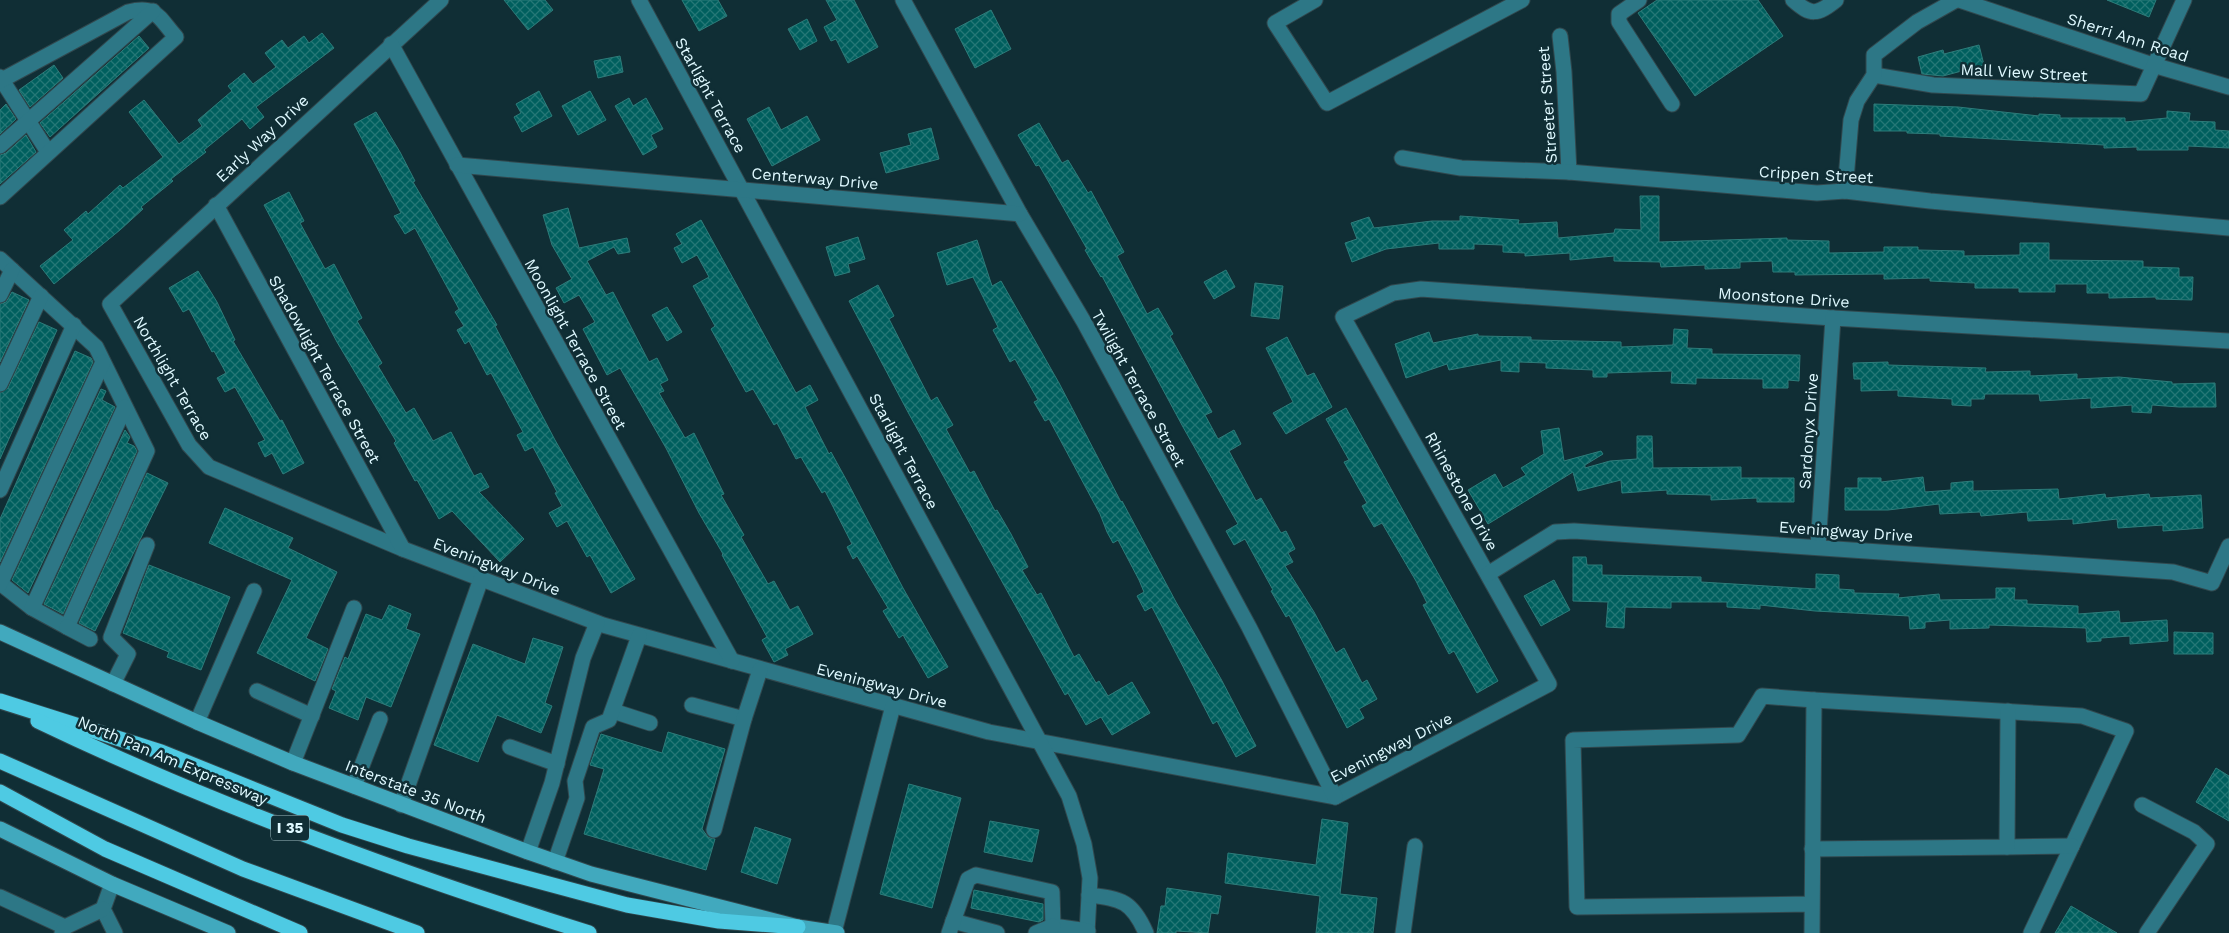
<svg xmlns="http://www.w3.org/2000/svg" width="2229" height="933" font-family="'Work Sans',sans-serif">
<style>
.building{fill:url(#building-cross-hatch);stroke:#2d7c7a}
.lines{fill:none;stroke-linecap:round;stroke-linejoin:round}
.minor-casing{stroke:#31484e;stroke-width:17}
.major-casing{stroke:#31484e;stroke-width:17}
.highway-casing{stroke:#31484e;stroke-width:17}
.minor{stroke:#2d7786;stroke-width:15}
.major{stroke:#41a9be;stroke-width:15}
.highway{stroke:#4ecae3;stroke-width:15}
.labels{text-anchor:middle;stroke-width:5;stroke-linejoin:round;paint-order:stroke}
.shield{fill:#102e35;stroke:#a1bcc2;stroke-width:1}
.shield-label{font-size:15px;font-weight:bold;fill:#dff9ff}
.street-label{font-size:16px;fill:#dff9ff;stroke:#102e35}
</style>
<defs>
<pattern id="building-cross-hatch" width="8" height="8" patternUnits="userSpaceOnUse" patternTransform="scale(1.25)"><rect width="8" height="8" fill="#005f5e"/><path d="M0 0l8 8M0 8l8-8" fill="none" stroke="#257776"/></pattern>
</defs>
<rect width="100%" height="100%" fill="#102e35"/>
<!-- building -->
<g class="building">
<path d="M504,0h41l8,10 -25,20z"/>
<path d="M682,0h36l9,16 -28,15z"/>
<path d="M826,0h28l24,47 -30,16 -12,-24 -5,2 -7,-14 13,-7z"/>
<path d="M1657,0h101l25,36 -88,60 -57,-83z"/>
<path d="M2107,0h49l-7,17z"/>
<path d="M991,10l20,39 -36,19 -20,-39z"/>
<path d="M807,19l10,22 -17,9 -12,-21z"/>
<path d="M322,33l12,15 -78,59 8,10 -14,12 -8,-10 -38,31 2,2 -35,27 2,2 -32,26 2,2 -23,21 -66,54 -14,-18 33,-26 -9,-10 22,-19 2,3 32,-29 3,3 40,-31 -34,-45 15,-12 35,44 23,-18 -4,-6 34,-29 -4,-5 16,-13 9,11 23,-17 -11,-14 17,-13 6,8 16,-12 5,7z"/>
<path d="M139,36l10,12 -99,89 -10,-14z"/>
<path d="M1979,45l5,20 -41,11 -21,-2 -4,-17 25,-7 1,4z"/>
<path d="M620,56l3,16 -25,6 -4,-17z"/>
<path d="M54,65l9,13 -33,29 -11,-17z"/>
<path d="M539,91l13,25 -30,16 -8,-15 7,-4 -5,-9z"/>
<path d="M590,91l16,29 -28,15 -16,-29z"/>
<path d="M629,98l4,8 13,-8 17,31 -12,6 6,12 -14,8 -28,-49z"/>
<path d="M6,104l10,15 -16,15v-24z"/>
<path d="M1874,104l84,3 81,9v-2l21,1v3h65v4l42,-4v-7l23,2 -1,8 26,1v8l14,1v17l-41,-2v4h-51v-3l-33,1v-3l-164,-9v-2l-33,-1v-2h-33z"/>
<path d="M769,107l12,23 26,-14 13,24 -48,26 -25,-47z"/>
<path d="M376,112l24,40 15,29 -2,1 84,143 -2,1 60,114 80,139 -24,14 -21,-38 -3,2 -20,-36 -10,6 -8,-14 13,-7 -7,-13 2,-1 -24,-45 -8,4 -8,-16 6,-3 -32,-59 -4,2 -18,-34 -4,3 -8,-14 7,-4 -9,-14 4,-3 -44,-81 -10,6 -11,-18 7,-3 -47,-89z"/>
<path d="M1039,123l23,40 6,-3 20,33 3,-2 33,61 -7,4 30,58 11,-6 15,26 -3,2 42,76 -7,3 13,24 16,-9 7,14 -12,7 27,50 5,-3 20,35 5,-2 9,18 -7,4 5,9 -8,4 29,46 22,41 8,-5 18,35 5,-3 10,19 -18,10 5,9 -17,10 -58,-113 -3,2 -15,-26 2,-1 -28,-51 -11,6 -8,-14 12,-7 -55,-97 -81,-151 -1,1 -16,-27 2,-1 -48,-84 -3,1 -18,-31z"/>
<path d="M931,128l8,31 -53,14 -6,-20 31,-8 -3,-11z"/>
<path d="M26,135l10,17 -36,32v-29l6,-2z"/>
<path d="M289,192l15,29 -4,2 25,46 9,-5 28,54 -5,3 25,42 -4,3 28,47 8,-5 19,33 18,-9 23,44 7,-3 8,14 -10,5 45,47 -24,23 -48,-51 -13,8 -22,-39 -2,1 -21,-38 2,-2 -59,-99 -73,-137z"/>
<path d="M1640,196h19v46l128,-4v2l42,1v12l55,-1v-5h34v3l46,1v5l56,-1v-12h29v17l94,1v6l36,1v9h14l-1,23 -36,-1v-2l-47,1v-5h-22v-9h-32v8h-36v-4h-44v-5l-45,-2v-3l-46,1v-5l-89,1v-3h-22l-1,-11 -32,1v6l-35,1v-4l-44,2 -1,-5 -46,-1v-5l-44,4v-7l-45,3v-3l-22,-1v-7l-29,-1v5h-35v-6l-53,6 -34,13 -7,-19 12,-4 -6,-16 18,-6 5,11 58,-7h28v-5l59,4 -1,4 39,-2 1,16 56,-5 1,-4 26,1z"/>
<path d="M568,208l11,40 48,-10 3,14 -12,2 -4,-7 -27,14 19,34 7,-3 36,70 8,-4 11,22 -8,4 4,7 -5,2 26,45 9,-5 30,61 -3,1 23,40 -3,2 27,47 6,-3 16,29 8,-4 15,28 -28,15 3,6 -14,7 -12,-22 5,-3 -45,-82 1,-1 -24,-41 -33,-65 -46,-80 -13,7 -24,-46 12,-7 -16,-27 -15,8 -8,-15 16,-9 -20,-34 -9,-30z"/>
<path d="M701,220l95,173 14,-8 8,15 -13,7 24,47 2,-2 17,31 55,105 45,79 -20,11 -25,-43 -4,3 -16,-27 5,-3 -31,-52 -4,3 -6,-12 5,-3 -27,-53 -3,2 -21,-36 -5,2 -19,-36 -3,2 -21,-36 -7,3 -35,-63 4,-3 -22,-40 16,-9 -12,-22 -15,8 -8,-15 8,-4 -6,-10z"/>
<path d="M858,237l7,22 -17,5 2,8 -15,4 -9,-29z"/>
<path d="M977,240l15,46 9,-5 58,102 62,119 1,-1 54,101 45,77 35,67 -20,11 -19,-36 -4,3 -61,-117 -7,4 -8,-15 7,-4 -5,-12 -21,-40 -5,3 -6,-11 -7,-18 -51,-95 -4,2 -11,-19 4,-2 -23,-41 -5,3 -17,-32 5,-3 -25,-50 -26,8 -10,-32z"/>
<path d="M1226,270l9,17 -21,12 -10,-17z"/>
<path d="M198,271l19,31 18,38 -2,1 47,80 2,-1 22,43 -21,11 -11,-21 -7,4 -7,-14 7,-3 -30,-53 -10,5 -8,-14 9,-5 -12,-22 -2,1 -23,-43 -6,3 -14,-24z"/>
<path d="M1255,283l28,3 -4,33 -28,-3z"/>
<path d="M878,285l16,31 -5,3 42,82 6,-4 16,28 -7,4 24,44 4,-2 21,40 2,-1 14,24 17,33 -6,3 15,25 4,-2 33,64 5,-3 17,29 3,-2 9,15 24,-14 18,31 -38,22 -11,-18 -15,8 -18,-32 -3,2 -156,-281 -60,-113z"/>
<path d="M12,292l17,8 -29,62v-58l6,-2z"/>
<path d="M667,307l15,25 -15,9 -15,-26z"/>
<path d="M39,322l18,8 -57,129v-66l8,-5z"/>
<path d="M1674,329l14,1 -1,18 25,1v5l88,1 -1,26 -11,-1v8h-25v-9l-67,-1v6l-25,-1 1,-12 -65,2v4h-14v-7l-47,-2v-5l-27,-1v10l-18,-1v-11l-52,10 -2,-6 -41,14 -11,-34 34,-12 4,11 45,-9v2l53,1v3l90,2v5l52,-2z"/>
<path d="M1287,337l20,39 7,-3 18,34 -46,27 -13,-21 20,-11 -27,-54z"/>
<path d="M75,351l16,7 2,4 -93,200v-43z"/>
<path d="M1888,362v3l98,3 -1,4 45,-1v5l47,-2v5l42,-2 53,5v2l43,-1 1,24h-37l-27,-2 -1,8 -19,-1v-7l-41,3v-10l-51,3 -1,-7h-54l-1,5h-13v7l-19,-1v-6l-54,-3v-6l-37,1v-12h-7l-1,-16z"/>
<path d="M101,389l5,2 -4,9 13,7 -87,186 -16,-13z"/>
<path d="M1346,408l152,273 -21,12 -23,-42 -5,3 -26,-49 4,-2 -11,-22 -34,-58 -8,4 -12,-21 5,-3 -23,-41 5,-2 -23,-41z"/>
<path d="M1559,428l5,33 37,-10 2,3 -18,11v3l25,-7 27,-2v-23h15l1,32 88,-1v11h53v24h-37v-4l-46,2v-5l-44,-1v-4l-45,3 -1,-13 -43,11 -5,-19 -85,52 -20,-34 27,-16 8,14 23,-13 -5,-7 23,-14 -3,-23z"/>
<path d="M125,430l5,7 -3,6 7,3 3,5 -74,163 -19,-10z"/>
<path d="M147,473l21,10 -73,148 -16,-8z"/>
<path d="M1923,477l2,15 26,-2v-7l22,-2v10l85,-2 1,10 46,-5 1,4 43,-4 1,4 51,-3 2,33 -40,3v-6l-45,3 -1,-9 -44,5v-5l-45,2 -1,-9 -46,4 -1,-4 -40,2 -1,-10 -51,6h-43v-22h13v-10h23v4z"/>
<path d="M225,508l68,30 -5,10 49,24 -31,66 22,11 -13,32 -58,-28 35,-73 -83,-37z"/>
<path d="M1573,557h13l1,8h15v10l99,2v5l115,7v-15l23,1v14l15,1v3l45,1 -1,4 41,-4 1,6 56,-1v-11h19l-1,12h13v4l51,2v8l41,-3 1,12 47,-3 1,21 -38,3v-8l-29,2v3l-14,1 -1,-14 -97,-3v3l-39,1v-9l-25,2v6l-15,1 -1,-13 -94,-5 -55,-6v4l-33,-2v-5h-56v6l-46,-1 -1,21 -18,-1 2,-25 -35,-1z"/>
<path d="M149,565l81,32 -29,73 -34,-13 2,-5 -46,-19z"/>
<path d="M1554,580l16,30 -29,16 -17,-30z"/>
<path d="M389,605l22,9 -5,15 14,5 -29,73 -25,-10 -8,23 -29,-12 7,-17 -4,-2 13,-32 3,2 18,-45 16,6z"/>
<path d="M2174,632l39,1v21h-39z"/>
<path d="M533,638l30,9 -18,56 7,3 -11,27 -44,-18 -19,47 -44,-17 39,-101 52,20z"/>
<path d="M668,732l57,17 -23,80 6,8 7,2 -9,31 -122,-36 20,-65 -14,-4 11,-31 61,19z"/>
<path d="M2216,768l13,8v45l-33,-19z"/>
<path d="M909,784l52,14 -29,110 -52,-14z"/>
<path d="M1322,819l26,4 -8,71 37,4 -4,35h-57l4,-37 -95,-13 3,-30 88,12z"/>
<path d="M990,821l49,9 -7,32 -48,-10z"/>
<path d="M755,827l36,12 -14,45 -36,-12z"/>
<path d="M1167,888l54,8 -3,18 -7,-1 -3,20 -32,-2v2h-19l4,-27h4z"/>
<path d="M974,890l69,14v16l-4,2 -68,-14z"/>
<path d="M2071,906l46,27h-62z"/>
</g>
<g class="lines">
<!-- minor casing -->
<g class="minor-casing">
<g id="minor">
<path d="M441,0l-331,304 79,141 20,22 194,82 200,76 386,107 346,65 214,-113 -206,-367 50,-24 28,-4 412,29 396,23"/>
<path d="M639,0l430,796 15,48 6,34 -3,55"/>
<path d="M903,0l117,214 64,108 165,305 86,170"/>
<path d="M1315,0l-40,23 52,80 195,-103"/>
<path d="M1639,0l-20,14v8l53,82"/>
<path d="M1793,0c18,16 24,15 43,0"/>
<path d="M1959,0l194,65 76,22"/>
<path d="M1560,36l4,36 5,100"/>
<path d="M391,44l341,617"/>
<path d="M1874,75l59,10 208,9 43,-94"/>
<path d="M0,77l48,75"/>
<path d="M0,81l128,-69c29,-7 30,5 48,25l-176,160"/>
<path d="M0,146l153,-135"/>
<path d="M1402,158l59,10 108,4 248,21 28,-2 85,10 299,27"/>
<path d="M457,165l563,49"/>
<path d="M1845,191l6,-71 6,-19 17,-26v-20l43,-33 39,-22"/>
<path d="M216,205l187,344"/>
<path d="M0,259l96,88 51,104 -80,176 -35,-19 -32,-25"/>
<path d="M0,295l12,-25"/>
<path d="M0,384l41,-88"/>
<path d="M0,490l74,-165"/>
<path d="M1818,547l15,-229"/>
<path d="M1488,574l67,-42 19,-1 599,41 39,11 17,-37"/>
<path d="M0,584l103,-222"/>
<path d="M32,608l93,-201"/>
<path d="M67,627l23,12"/>
<path d="M113,684l15,-30 -17,-17 36,-92"/>
<path d="M257,691l55,25"/>
<path d="M1814,700l268,16 44,15 -95,202"/>
<path d="M692,705l52,14"/>
<path d="M613,711l37,12"/>
<path d="M197,722l57,-131"/>
<path d="M510,747l47,17"/>
<path d="M293,763l61,-155"/>
<path d="M354,786l26,-67"/>
<path d="M401,805l80,-226"/>
<path d="M2142,805l52,27 13,12 -60,89"/>
<path d="M714,830l30,-111 16,-49"/>
<path d="M2007,847l65,-1"/>
<path d="M1812,849l195,-2 1,-136"/>
<path d="M528,852l24,-69 31,-125 14,-35"/>
<path d="M555,862l22,-64 -2,-17 18,-54 16,-7 30,-84"/>
<path d="M112,884l-9,25 12,24"/>
<path d="M1089,895c33,4 43,6 57,38"/>
<path d="M0,897l65,30"/>
<path d="M953,921l44,12"/>
<path d="M834,932l59,-226"/>
<path d="M62,933l3,-6 38,-18"/>
<path d="M949,933l19,-54 8,-4 76,17 1,34 35,5"/>
<path d="M1036,933l17,-7"/>
<path d="M1403,933l12,-87"/>
<path d="M1812,933l2,-233 -52,-4 -24,39 -165,5 4,167 235,-3"/>
</g>
</g>
<!-- major casing -->
<g class="major-casing">
<g id="major">
<path d="M0,632l197,90 96,41 235,89 63,22 207,53 39,6"/>
<path d="M0,829l112,55 116,49"/>
</g>
</g>
<!-- highway casing -->
<g class="highway-casing">
<g id="highway">
<path d="M0,701l161,51 181,73 66,21 219,59 92,16 79,6"/>
<path d="M38,721c177,85 364,153 551,212"/>
<path d="M0,761l243,108 174,64"/>
<path d="M0,792l105,57 195,84"/>
</g>
</g>
<!-- minor -->
<use href="#minor" class="minor"/>
<!-- major -->
<use href="#major" class="major"/>
<!-- highway -->
<use href="#highway" class="highway"/>
</g>
<g class="labels">
<!-- shield labels -->
<rect class="shield" x="271" y="815.5" width="38" height="25" rx="4"/>
<g class="shield-label">
<text x="290" y="833">I 35</text>
</g>
<!-- street labels -->
<g class="street-label">
<text transform="translate(2128 37) rotate(18)" y="6">Sherri Ann Road</text>
<text transform="translate(2024 72) rotate(3)" y="6">Mall View Street</text>
<text transform="translate(711 95) rotate(61)" y="6">Starlight Terrace</text>
<text transform="translate(1547 105) rotate(-94)" y="6">Streeter Street</text>
<text transform="translate(262 138) rotate(-43)" y="6">Early Way Drive</text>
<text transform="translate(1816 174) rotate(3)" y="6">Crippen Street</text>
<text transform="translate(815 178) rotate(5)" y="6">Centerway Drive</text>
<text transform="translate(1784 297) rotate(4)" y="6">Moonstone Drive</text>
<text transform="translate(576 344) rotate(61)" y="6">Moonlight Terrace Street</text>
<text transform="translate(325 369) rotate(61)" y="6">Shadowlight Terrace Street</text>
<text transform="translate(173 378) rotate(60)" y="6">Northlight Terrace</text>
<text transform="translate(1139 388) rotate(61)" y="6">Twilight Terrace Street</text>
<text transform="translate(1808 431) rotate(-86)" y="6">Sardonyx Drive</text>
<text transform="translate(904 451) rotate(62)" y="6">Starlight Terrace</text>
<text transform="translate(1462 491) rotate(61)" y="6">Rhinestone Drive</text>
<text transform="translate(1846 531) rotate(4)" y="6">Eveningway Drive</text>
<text transform="translate(497 566) rotate(21)" y="6">Eveningway Drive</text>
<text transform="translate(882 685) rotate(15)" y="6">Eveningway Drive</text>
<text transform="translate(1391 747) rotate(-27)" y="6">Eveningway Drive</text>
<text transform="translate(173 760) rotate(23)" y="6">North Pan Am Expressway</text>
<text transform="translate(416 791) rotate(21)" y="6">Interstate 35 North</text>
</g>
</g>
</svg>
